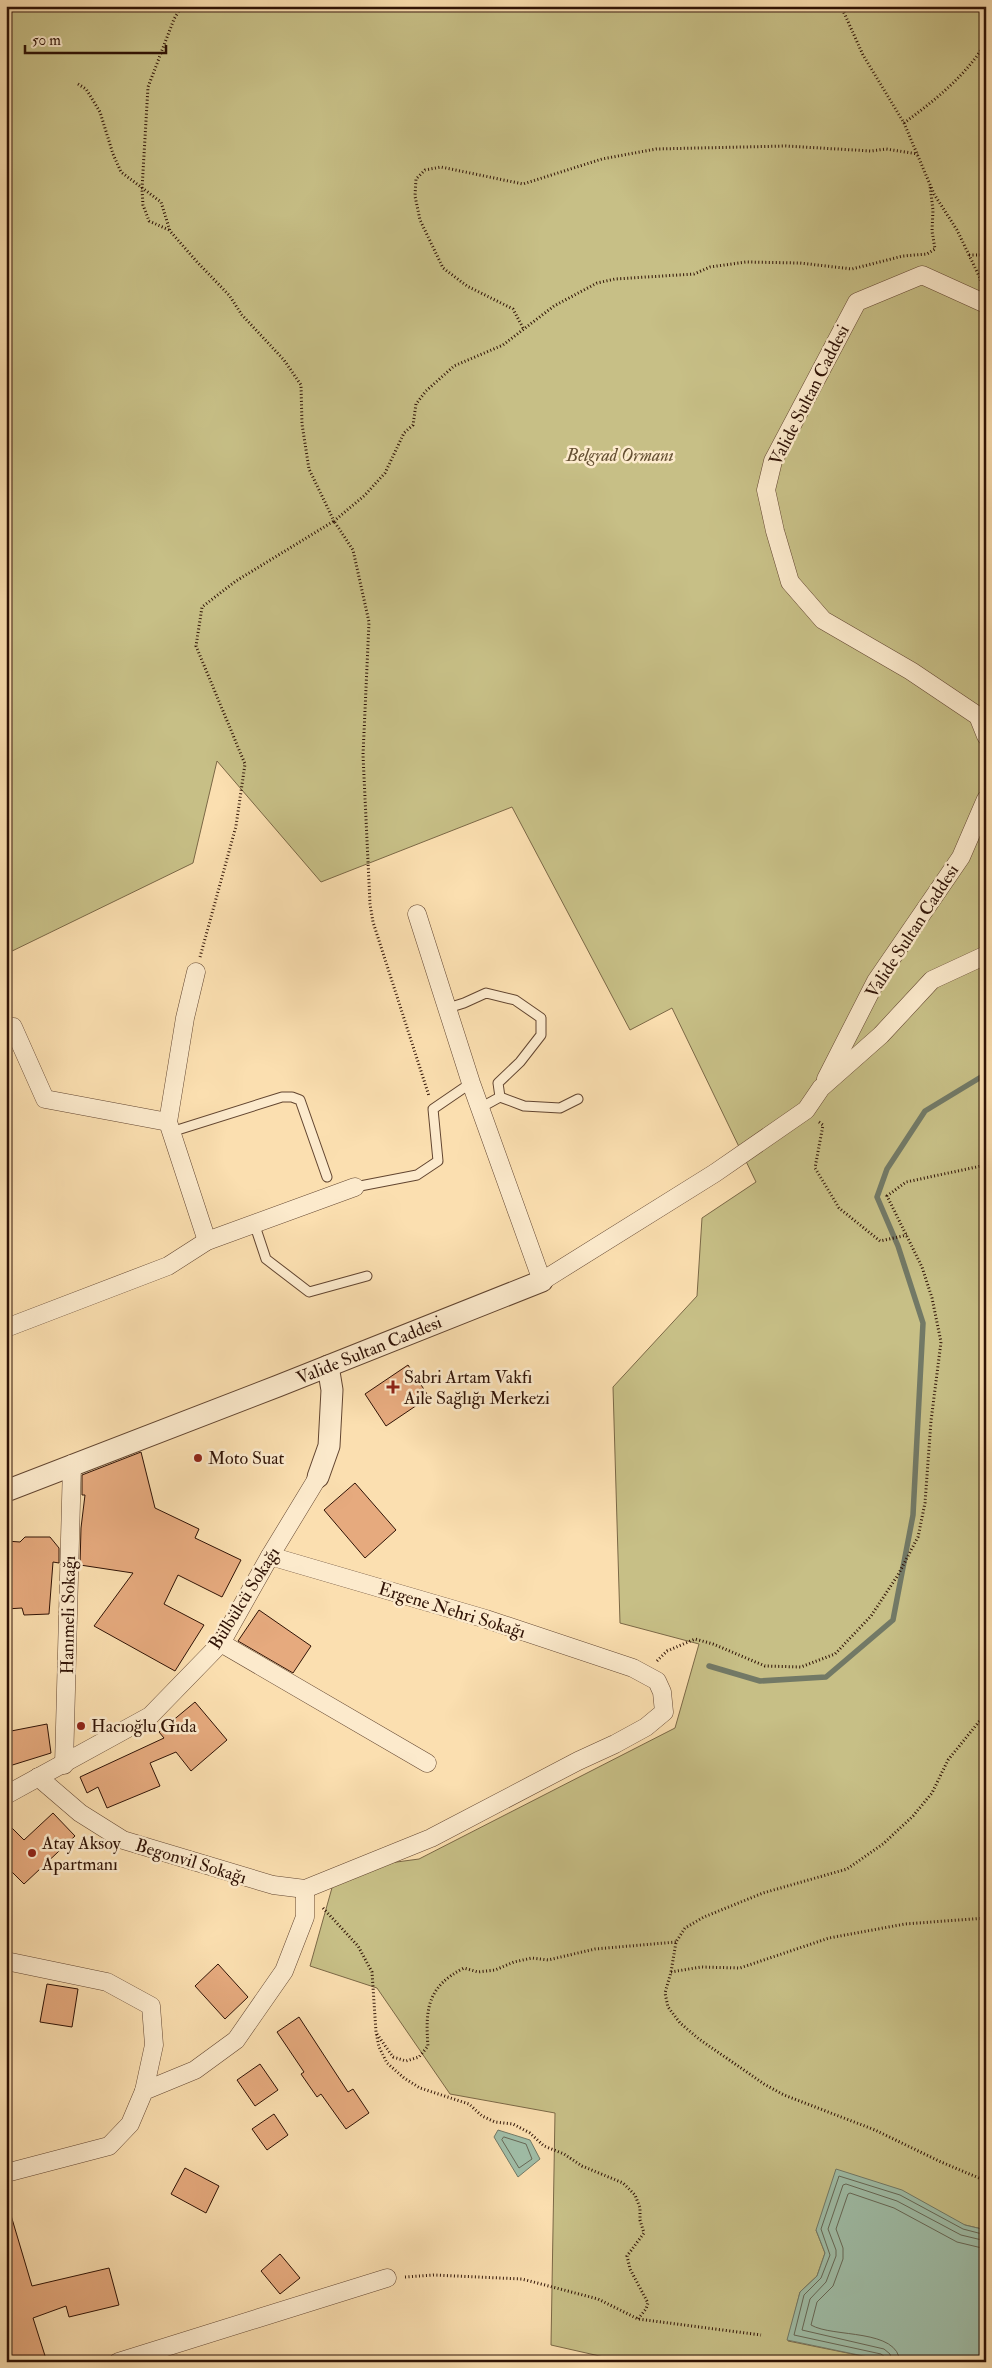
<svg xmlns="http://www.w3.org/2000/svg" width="992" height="2368" font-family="'IM FELL Double Pica',serif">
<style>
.green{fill:#c7bf86;stroke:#7b6846}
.water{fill:#9fbda7;stroke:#727966}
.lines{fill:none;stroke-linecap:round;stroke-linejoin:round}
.shore{stroke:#676856;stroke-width:1}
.stream{stroke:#727966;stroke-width:5.5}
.building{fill:#e6aa7e;stroke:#2f1205}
.service-casing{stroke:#624530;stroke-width:11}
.minor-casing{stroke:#624530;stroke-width:19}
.tertiary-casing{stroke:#624530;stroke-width:23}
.path{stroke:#2f1205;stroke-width:3;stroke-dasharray:1 2.5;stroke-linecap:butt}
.service{stroke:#fceacc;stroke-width:9}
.minor{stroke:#fceacc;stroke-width:18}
.tertiary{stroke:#fceacc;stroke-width:21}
.poi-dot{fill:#8f2418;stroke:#fceacc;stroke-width:2}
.labels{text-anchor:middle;stroke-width:5;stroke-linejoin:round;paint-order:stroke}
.street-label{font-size:18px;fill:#2f1205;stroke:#fceacc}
.park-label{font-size:18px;font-style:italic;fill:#644f32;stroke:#fceacc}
.poi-label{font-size:18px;fill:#2f1205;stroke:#fceacc;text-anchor:start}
</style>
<rect width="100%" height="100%" fill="#fbdfb0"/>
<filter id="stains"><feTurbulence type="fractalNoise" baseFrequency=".004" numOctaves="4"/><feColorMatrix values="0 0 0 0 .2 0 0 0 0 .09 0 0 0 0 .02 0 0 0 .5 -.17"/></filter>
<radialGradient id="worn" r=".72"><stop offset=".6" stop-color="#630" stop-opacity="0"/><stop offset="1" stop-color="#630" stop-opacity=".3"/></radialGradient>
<!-- green -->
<path class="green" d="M6,6h980v2224l-21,-5 -149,5 9,23 -8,23 -17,16 -12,49 104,21h-266l-75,-17 4,-232 -105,-19 -73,-106 -67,-22 27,-96 82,-11 256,-131 24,-84 -79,-21 -7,-236 84,-91 5,-78 54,-36 -84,-174 -42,22 -118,-223 -191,75 -104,-121 -24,102 -187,91z"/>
<!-- water -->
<g class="water">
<path d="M498,2130l32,10 10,19 -22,18 -24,-40z"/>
<path d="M836,2169l66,21 63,35 21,5v132h-94l-105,-22 13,-48 17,-16 8,-23 -9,-23z"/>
</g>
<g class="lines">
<!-- shore -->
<g class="shore">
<path d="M504,2137l22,7 6,15 -13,9 -17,-28z"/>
<path d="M886,2362l-1,-5 -4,-3 -87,-19 10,-40 17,-17 9,-23 -9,-26 18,-53 61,19 63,34 23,6"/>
<path d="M892,2362l-2,-8 -6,-5 -82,-19 8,-31 16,-17 10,-26v-6l-8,-21 15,-44 3,-1 51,17 64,34 25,6"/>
<path d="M900,2362c-2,-34 -67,-24 -89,-37l6,-23 16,-16 10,-27v-11l-7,-19 12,-35 2,-1 44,15 63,34 29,7"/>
</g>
<!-- stream -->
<path class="stream" d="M709,1666l51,15 66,-4 67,-57 20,-105 10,-192 -25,-77 -21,-49 10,-28 38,-58 61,-37"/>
</g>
<!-- building -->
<g class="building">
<path d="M408,1365l21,32 -43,29 -21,-32z"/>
<path d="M141,1452l14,56 44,21 -4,9 46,22 -19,37 -44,-22 -14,29 40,21 -29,46 -81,-45 39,-53 -53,-8 1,-37 4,-33h-3v-20z"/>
<path d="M355,1483l41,47 -31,28 -41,-48z"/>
<path d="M25,1537h25l9,11v15l-6,-1 -4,52 -25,1 -2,-7 -16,1v-68l14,1z"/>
<path d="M259,1610l52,36 -18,27 -55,-32z"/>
<path d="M195,1702l32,38 -36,31 -15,-19 -26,11 10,23 -53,22 -9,-21 -11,6 -7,-16 84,-39 -5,-6z"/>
<path d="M47,1724l4,29 -45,14v-35z"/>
<path d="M53,1813l22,23 -51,48 -18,-18v-44l18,18z"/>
<path d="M218,1964l30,33 -23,22 -30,-33z"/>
<path d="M47,1984l31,5 -6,38 -32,-5z"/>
<path d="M299,2017l49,75 5,-3 16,24 -23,16 -25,-35 -4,3 -16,-23 3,-2 -27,-40z"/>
<path d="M260,2064l18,26 -23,16 -18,-26z"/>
<path d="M274,2114l14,21 -21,15 -15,-21z"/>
<path d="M185,2168l34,18 -13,27 -35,-19z"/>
<path d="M10,2212l22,74 77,-18 10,37 -50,12 -3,-11 -33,12 14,44h-41v-149z"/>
<path d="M280,2254l20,24 -20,16 -19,-23z"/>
</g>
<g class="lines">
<!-- service casing -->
<g class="service-casing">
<g id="service">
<path d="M448,1008l16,-5 22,-10 29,7 26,18v17l-21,27 -22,21 2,14 24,9 36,2 18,-9"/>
<path d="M480,1108l20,-11"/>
<path d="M171,1132l111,-35h10l8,3 27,77"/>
<path d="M355,1187l62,-12 21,-14 -5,-52 38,-26"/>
<path d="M254,1223l12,36 43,33 58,-16"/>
</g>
</g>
<!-- minor casing -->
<g class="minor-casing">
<g id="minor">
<path d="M986,304l-64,-29 -65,27 -84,159 -7,29 9,41 15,51 33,38 88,51 67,45 8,20"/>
<path d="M417,914l54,169 71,198 173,-108 91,-63 15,-22 60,-53 51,-55 54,-25"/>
<path d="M196,972l-11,46 -17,104 39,119"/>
<path d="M6,1028l7,-1 32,72 123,23"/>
<path d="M826,1079l50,-98 85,-124 25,-58"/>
<path d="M6,1328l162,-62 39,-25 148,-54"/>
<path d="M221,1643l206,120"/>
<path d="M64,1765l8,-301"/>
<path d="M38,1777l42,36 43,27 150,45 32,4 126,-51 147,-77 37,-17 31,-17 18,-15 -2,-20 -5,-11 -24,-13 -147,-49 -216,-63"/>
<path d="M6,1795l144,-79 71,-73 49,-87 48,-79"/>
<path d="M6,1961l101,21 44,24 3,39 -10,46"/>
<path d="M6,2173l103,-27 21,-22 14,-33 51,-21 41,-30 48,-69 21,-54v-28"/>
<path d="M118,2362l269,-84"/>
</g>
</g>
<!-- tertiary casing -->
<g class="tertiary-casing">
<g id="tertiary">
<path d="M318,1477l11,-31 3,-56 -4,-24"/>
<path d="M6,1491l272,-105 264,-105"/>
</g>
</g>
<!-- path -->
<g class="path">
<path d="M841,6l22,49 41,68 30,71 23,36 23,48 1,5"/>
<path d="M78,84l8,5 14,23 13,42 8,18 40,30 9,29 28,32 31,32 13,20 42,45 17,25 1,39 7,45 25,52 31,-26 20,-22 19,-40 9,-8 3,-21 10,-13 28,-25 49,-21 51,-39 43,-23 18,-4 79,-5 16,-7 36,-5 54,1 52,6 51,-13 24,-2 8,-5 -3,-18 1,-21 -3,-24"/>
<path d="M904,123c30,-22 63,-48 82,-81"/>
<path d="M169,230l-20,-9 -6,-16 -1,-16 6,-102 26,-68 8,-13"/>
<path d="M969,255h17"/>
<path d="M523,328l-10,-19 -46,-23 -24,-18 -23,-48 -5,-24 1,-17 9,-9 16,-3 82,17 79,-25 54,-10 130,-3 85,5 15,-2 32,5"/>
<path d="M200,957l36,-131 9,-62 -49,-118 6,-39 34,-26 98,-60 19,29 16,72 -6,133 7,149 3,18 56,174"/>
<path d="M819,1122l4,3 -8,43 24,40 41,33 27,-6"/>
<path d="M657,1661l10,-10 28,-12 18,5 52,22 36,1 34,-13 36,-38 27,-41 20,-38 7,-34 6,-82 10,-79 -9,-44 -10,-31 -35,-71 19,-14 80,-17"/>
<path d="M986,1713l-38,47 -16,33 -19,23 -30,28 -36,25 -84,24 -59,24 -19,11 -9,14 -5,30 -6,21 3,14 12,16 19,16 65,45 20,11 91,35 66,32 45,19"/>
<path d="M323,1908l35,38 14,26 4,60 3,15 8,16 17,15 16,10 49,16 13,12 13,6 18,2 17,9 14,13 20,8 18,12 41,17 12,12 5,13v12l4,13 -17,23 3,13 18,34 -2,6 -8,10"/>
<path d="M671,1972l30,-5 39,1 89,-30 76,-14 81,-6"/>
<path d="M377,2034l16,23 13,4 13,-4 9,-11c-3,-38 0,-60 36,-78l14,4 17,-2 19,-8 18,-4 16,2 47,-11 81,-7"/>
<path d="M405,2277l29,-2 88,4 76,20 40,20 123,16"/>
</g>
<!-- service -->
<use href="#service" class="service"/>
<!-- minor -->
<use href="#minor" class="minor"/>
<!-- tertiary -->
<use href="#tertiary" class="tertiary"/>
</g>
<!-- markers -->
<g class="poi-dot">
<path d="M390.5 1379.5h5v5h5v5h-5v5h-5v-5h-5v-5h5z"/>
<circle cx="198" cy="1458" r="5"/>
<circle cx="81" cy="1726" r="5"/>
<circle cx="32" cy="1853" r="5"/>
</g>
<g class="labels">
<!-- street labels -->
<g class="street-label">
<text transform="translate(809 395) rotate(-63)" y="6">Valide Sultan Caddesi</text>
<text transform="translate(912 931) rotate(-57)" y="6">Valide Sultan Caddesi</text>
<text transform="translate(369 1350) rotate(-22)" y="6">Valide Sultan Caddesi</text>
<text transform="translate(244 1598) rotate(-58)" y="6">Bülbülcü Sokağı</text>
<text transform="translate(452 1610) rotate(17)" y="6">Ergene Nehri Sokağı</text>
<text transform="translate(68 1615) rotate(-89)" y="6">Hanımeli Sokağı</text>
<text transform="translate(191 1861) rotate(17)" y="6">Begonvil Sokağı</text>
</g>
<!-- park labels -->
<g class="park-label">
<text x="620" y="461">Belgrad Ormanı</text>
</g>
<!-- poi labels -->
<g class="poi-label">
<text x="404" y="1383">Sabri Artam Vakfı<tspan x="404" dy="21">Aile Sağlığı Merkezi</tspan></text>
<text x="208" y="1464">Moto Suat</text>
<text x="91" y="1732">Hacıoğlu Gıda</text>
<text x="42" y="1849">Atay Aksoy<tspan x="42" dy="21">Apartmanı</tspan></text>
</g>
</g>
<!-- margin -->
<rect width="992" height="2368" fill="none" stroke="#fbdfb0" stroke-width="25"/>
<rect x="8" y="8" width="977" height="2353" fill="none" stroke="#2f1205" stroke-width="2.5"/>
<rect x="12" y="12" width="967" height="2343" fill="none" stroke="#2f1205"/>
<!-- scale -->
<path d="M25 45v8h141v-8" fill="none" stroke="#2f1205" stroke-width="2.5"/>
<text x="32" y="45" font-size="15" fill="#2f1205" stroke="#fceacc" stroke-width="4" paint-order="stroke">50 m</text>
<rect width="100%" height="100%" filter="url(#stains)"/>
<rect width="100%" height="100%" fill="url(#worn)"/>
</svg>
